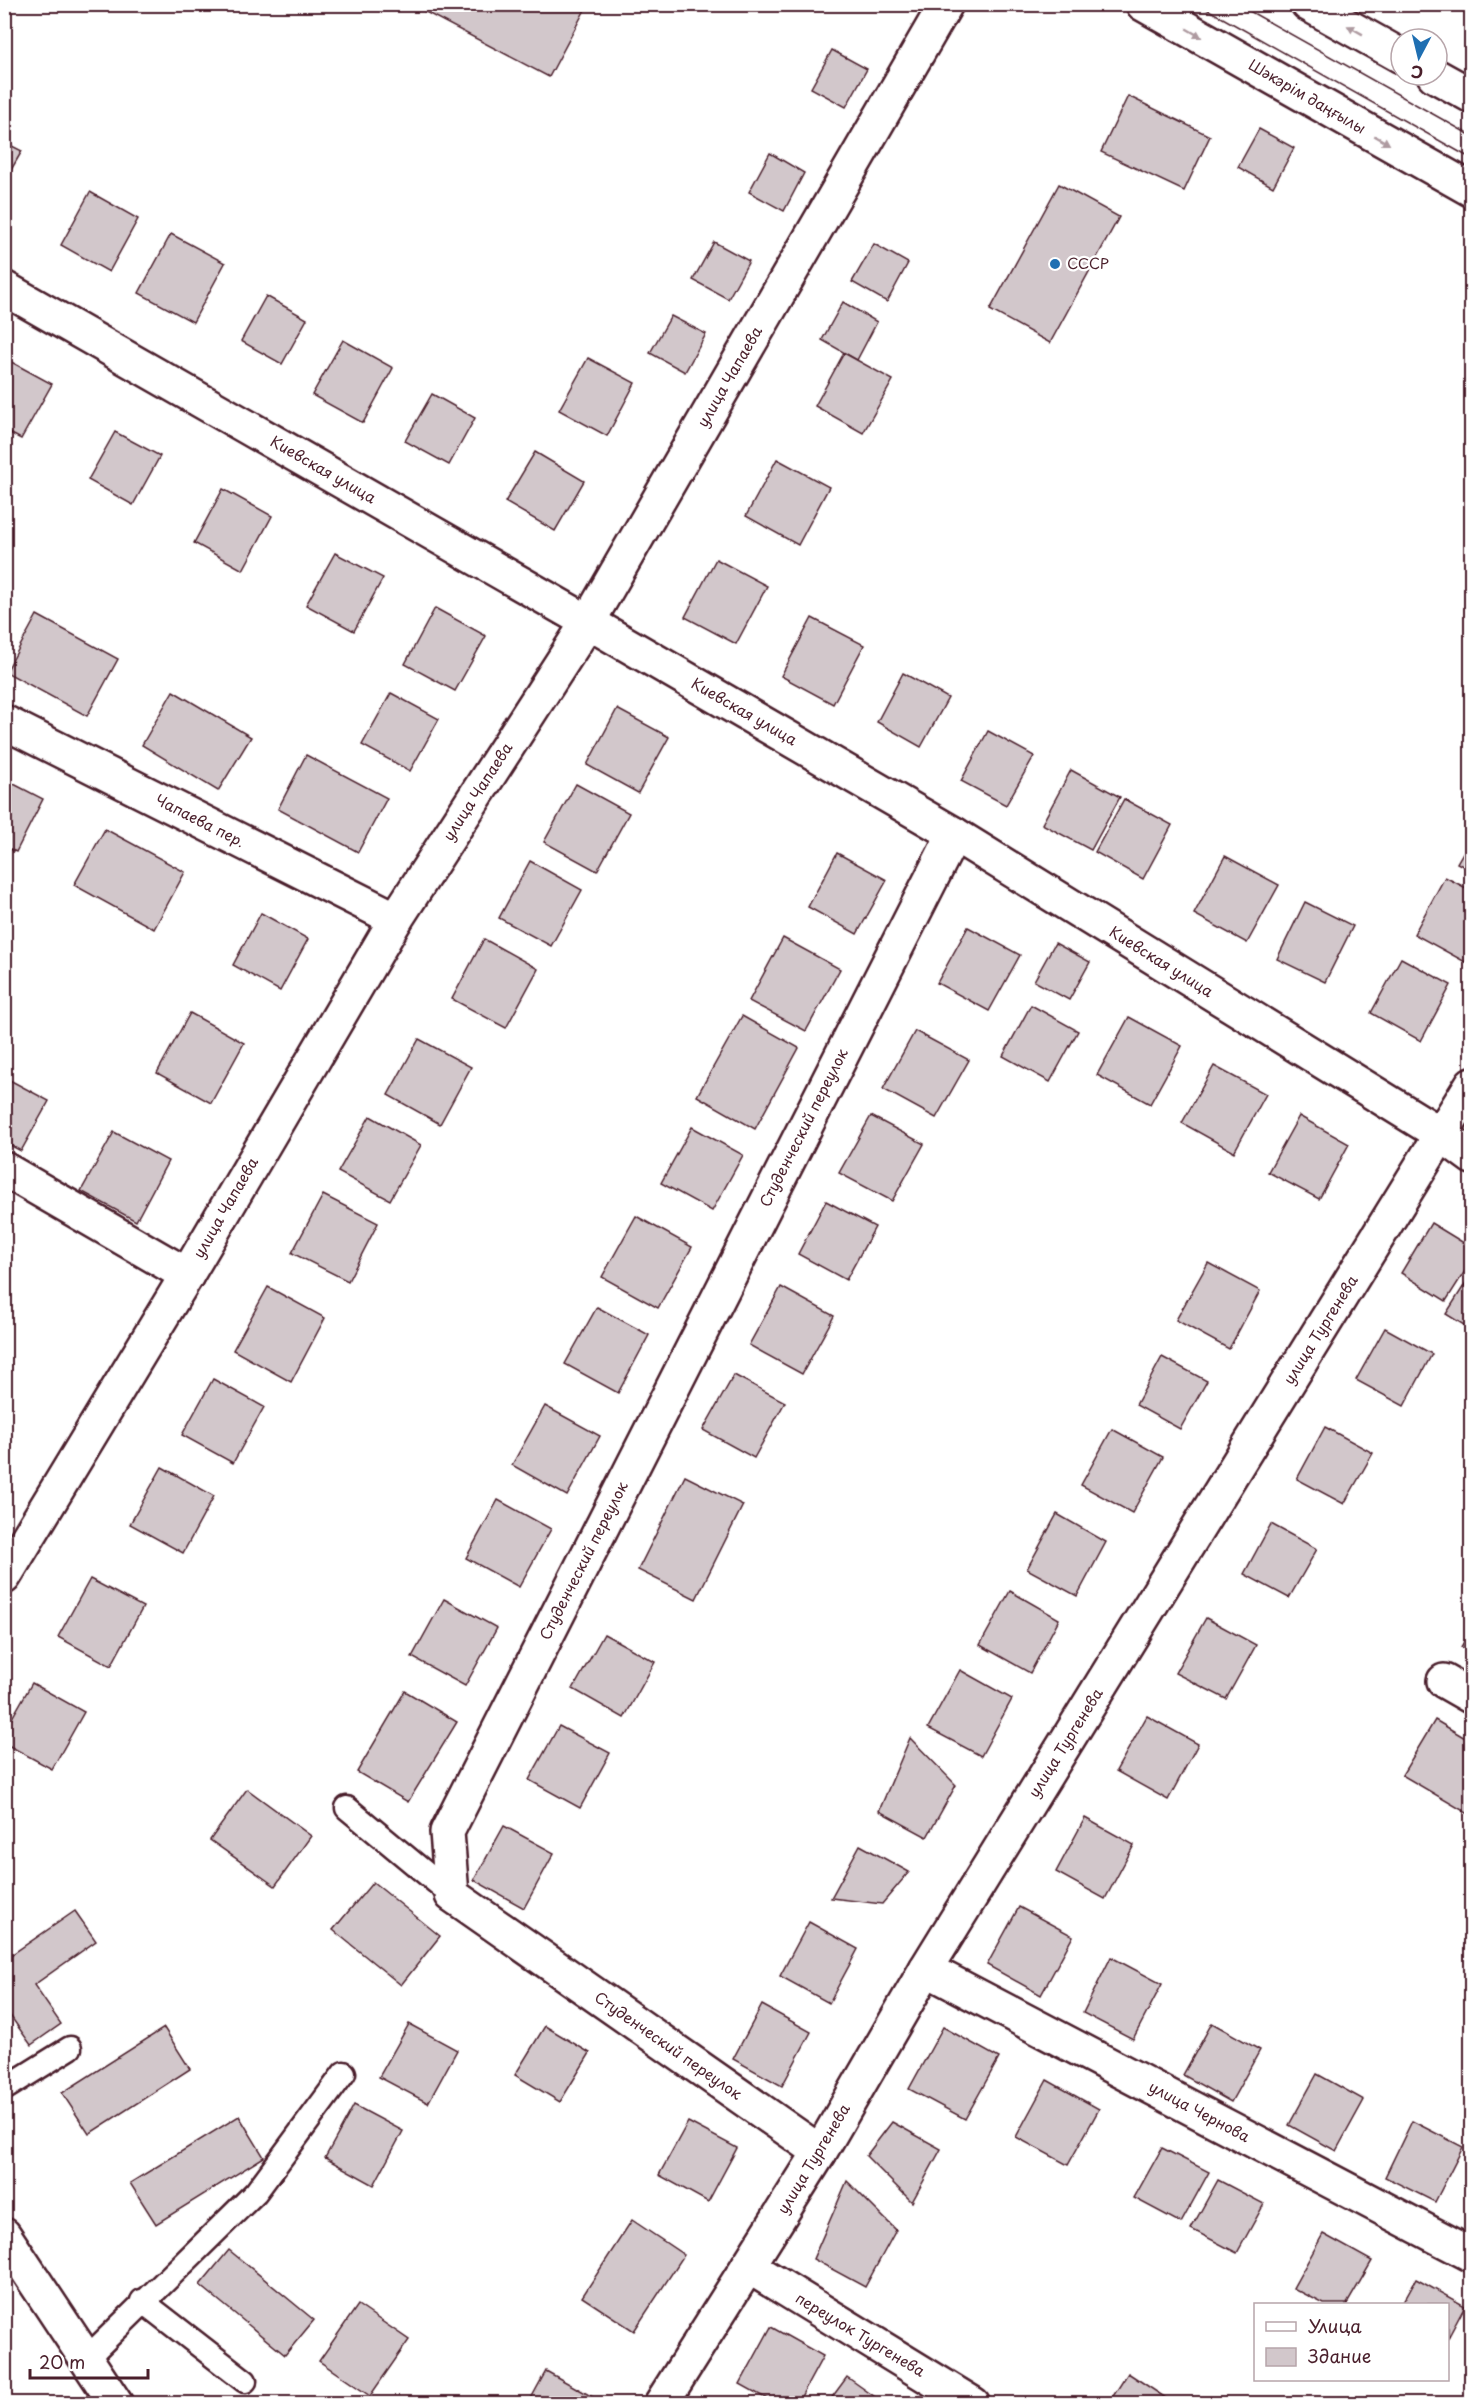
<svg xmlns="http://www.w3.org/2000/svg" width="1476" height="2408" font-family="'Playpen Sans',sans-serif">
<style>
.building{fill:#d2c7cb;stroke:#4a1f2b;stroke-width:1.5}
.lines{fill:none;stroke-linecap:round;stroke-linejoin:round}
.service-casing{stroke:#4a1f2b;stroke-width:27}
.minor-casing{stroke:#4a1f2b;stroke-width:38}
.secondary-casing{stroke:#4a1f2b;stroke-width:38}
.primary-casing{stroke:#4a1f2b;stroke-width:38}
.service{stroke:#fff;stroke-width:22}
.minor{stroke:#fff;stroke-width:33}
.secondary{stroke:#fff;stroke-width:33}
.primary{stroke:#fff;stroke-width:33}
.tram{stroke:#4a1f2b;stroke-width:1.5}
.oneway{fill:#ae9aa0}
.poi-dot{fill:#1f6fb2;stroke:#fff;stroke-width:2}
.labels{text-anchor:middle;stroke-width:4.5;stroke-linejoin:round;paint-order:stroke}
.street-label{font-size:15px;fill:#4a1f2b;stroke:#fff}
.poi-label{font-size:15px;fill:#4a1f2b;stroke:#fff;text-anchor:start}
</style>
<rect width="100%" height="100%" fill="#fff"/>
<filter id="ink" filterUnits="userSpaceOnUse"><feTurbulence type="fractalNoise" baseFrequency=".0167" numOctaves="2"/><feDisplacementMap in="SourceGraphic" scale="12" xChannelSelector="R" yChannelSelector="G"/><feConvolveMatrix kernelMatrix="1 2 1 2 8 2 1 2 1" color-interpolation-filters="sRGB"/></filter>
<g filter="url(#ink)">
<!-- building -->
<g class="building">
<path d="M418,4h170l-39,73 -133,-70z"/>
<path d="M832,50l35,19 -21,38 -35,-19z"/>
<path d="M1128,96l82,40 -26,55 -83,-39z"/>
<path d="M1259,129l35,19 -21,39 -35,-20z"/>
<path d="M4,142l18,9 -18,31z"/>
<path d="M770,153l34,20 -20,38 -35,-19z"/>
<path d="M1059,184l60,33 -69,126 -60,-33z"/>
<path d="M90,192l48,27 -29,53 -48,-27z"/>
<path d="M171,234l54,29 -32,59 -54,-29z"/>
<path d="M714,242l35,19 -21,38 -35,-19z"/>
<path d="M874,244l34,19 -21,39 -35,-20z"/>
<path d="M266,296l41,23 -25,45 -41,-23z"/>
<path d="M843,302l34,20 -20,38 -35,-20z"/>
<path d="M671,316l35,18 -21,38 -35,-19z"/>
<path d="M343,340l50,28 -30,55 -51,-28z"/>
<path d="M844,353l49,27 -30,53 -48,-27z"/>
<path d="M4,358l48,26 -31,55 -17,-9z"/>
<path d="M588,358l47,25 -28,53 -48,-26z"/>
<path d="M432,394l43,24 -26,47 -44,-24z"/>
<path d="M115,432l45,24 -27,49 -45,-25z"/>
<path d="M535,452l49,29 -29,50 -50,-29z"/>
<path d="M777,459l52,28 -31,58 -52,-29z"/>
<path d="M223,489l49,27 -29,54 -49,-27z"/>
<path d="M335,553l48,25 -29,53 -48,-26z"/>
<path d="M716,559l51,27 -31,58 -51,-27z"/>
<path d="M435,608l51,28 -31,55 -50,-27z"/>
<path d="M37,615l81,44 -31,57 -81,-44z"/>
<path d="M812,618l52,27 -31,59 -52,-28z"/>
<path d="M903,673l45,25 -27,49 -44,-25z"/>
<path d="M173,691l78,46 -33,54 -76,-46z"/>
<path d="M391,693l48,26 -29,52 -48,-26z"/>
<path d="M617,709l52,28 -31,56 -51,-28z"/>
<path d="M988,731l46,25 -28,49 -45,-24z"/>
<path d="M306,755l81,43 -29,54 -80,-43z"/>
<path d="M1071,770l49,27 -29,53 -49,-26z"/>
<path d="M4,779l39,20 -27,53 -12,-6z"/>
<path d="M576,784l53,29 -32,58 -53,-29z"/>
<path d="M1124,799l48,26 -29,54 -48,-27z"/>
<path d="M105,829l80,43 -31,57 -80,-44z"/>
<path d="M1472,837v34l-15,-8z"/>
<path d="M837,853l50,27 -30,54 -49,-27z"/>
<path d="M1225,856l54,29 -32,58 -53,-29z"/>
<path d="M530,861l52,29 -31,56 -52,-28z"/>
<path d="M1445,877l27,14v63l-5,9 -53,-29z"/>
<path d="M1305,902l48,24 -28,56 -48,-23z"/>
<path d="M261,913l47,26 -28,52 -47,-26z"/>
<path d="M968,927l52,28 -31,56 -52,-28z"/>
<path d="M783,938l57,31 -34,62 -57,-30z"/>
<path d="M484,939l54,30 -32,59 -54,-29z"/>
<path d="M1055,943l35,19 -21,38 -35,-19z"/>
<path d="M1401,958l50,27 -30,56 -50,-28z"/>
<path d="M1031,1005l47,26 -28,51 -47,-26z"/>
<path d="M190,1013l54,30 -33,60 -54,-30z"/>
<path d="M742,1016l57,32 -44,81 -58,-33z"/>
<path d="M1129,1017l53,29 -32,58 -53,-29z"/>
<path d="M915,1031l54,29 -33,58 -53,-29z"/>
<path d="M419,1039l52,28 -31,57 -52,-29z"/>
<path d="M1214,1066l52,28 -32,58 -52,-29z"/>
<path d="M4,1077l45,24 -28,50 -17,-9z"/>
<path d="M370,1116l51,29 -31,55 -52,-28z"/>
<path d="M871,1116l53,28 -32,57 -53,-28z"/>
<path d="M1299,1116l50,28 -30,55 -51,-27z"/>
<path d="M692,1127l51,28 -31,56 -51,-28z"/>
<path d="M114,1132l54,29 -32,60 -55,-30z"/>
<path d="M323,1195l55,28 -30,58 -56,-28z"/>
<path d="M826,1201l49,26 -29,53 -48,-26z"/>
<path d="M636,1216l56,31 -34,61 -56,-31z"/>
<path d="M1431,1223l41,25v12l-26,41 -45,-28z"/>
<path d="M1208,1263l52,28 -31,58 -53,-29z"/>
<path d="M1472,1273v57l-26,-16z"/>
<path d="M268,1287l57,31 -34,64 -58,-32z"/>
<path d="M781,1287l53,29 -32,58 -53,-29z"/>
<path d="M597,1307l52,28 -31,58 -53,-29z"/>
<path d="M1385,1328l47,26 -28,52 -48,-26z"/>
<path d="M1162,1357l45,24 -27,48 -44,-24z"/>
<path d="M734,1375l51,27 -31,56 -51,-28z"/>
<path d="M213,1379l51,28 -31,56 -51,-28z"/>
<path d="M545,1406l55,30 -33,60 -55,-31z"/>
<path d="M1325,1427l48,26 -29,51 -47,-25z"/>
<path d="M1112,1429l51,28 -31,56 -51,-28z"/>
<path d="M162,1467l52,29 -31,57 -53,-29z"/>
<path d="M685,1476l58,29 -47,94 -58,-29z"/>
<path d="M498,1500l53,29 -32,58 -53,-29z"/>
<path d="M1057,1514l49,28 -29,54 -50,-27z"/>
<path d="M1271,1524l46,25 -28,49 -45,-24z"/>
<path d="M90,1579l53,28 -32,59 -53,-29z"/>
<path d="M1010,1591l49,28 -29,54 -50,-28z"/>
<path d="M444,1599l53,29 -32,58 -53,-29z"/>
<path d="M1206,1618l50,27 -30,54 -51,-26z"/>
<path d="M1472,1628v24l-11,-5z"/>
<path d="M604,1634l51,28 -31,56 -51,-29z"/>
<path d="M960,1670l52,29 -31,57 -53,-28z"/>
<path d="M32,1683l52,29 -32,57 -48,-26v-11z"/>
<path d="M405,1691l52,31 -49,80 -51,-30z"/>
<path d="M1147,1716l51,28 -30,56 -52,-29z"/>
<path d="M1435,1720l37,22v74l-70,-41z"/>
<path d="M559,1726l51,27 -30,55 -51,-28z"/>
<path d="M910,1738l46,47 -29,52 -48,-26z"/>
<path d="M247,1789l64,47 -36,50 -65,-46z"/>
<path d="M1085,1818l49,27 -29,54 -49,-27z"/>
<path d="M504,1826l50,27 -30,55 -50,-28z"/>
<path d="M860,1845l49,27 -27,32 -51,-6z"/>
<path d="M373,1882l67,54 -39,49 -68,-55z"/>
<path d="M1019,1907l54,29 -32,59 -54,-30z"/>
<path d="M75,1911l21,30 -62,44 27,39 -30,21 -27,-38v-47z"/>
<path d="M809,1922l49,27 -29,54 -49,-27z"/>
<path d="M1111,1957l51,27 -29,55 -50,-26z"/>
<path d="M762,2005l49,27 -29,54 -49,-27z"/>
<path d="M1212,2023l48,27 -29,52 -48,-27z"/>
<path d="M409,2024l48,26 -29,53 -49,-26z"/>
<path d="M545,2026l45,27 -30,49 -45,-27z"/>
<path d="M943,2027l56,31 -34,61 -56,-30z"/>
<path d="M164,2028l26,41 -101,65 -27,-41z"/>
<path d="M1317,2074l47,26 -28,51 -47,-26z"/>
<path d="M1047,2080l52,29 -31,56 -52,-28z"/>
<path d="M354,2105l49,26 -29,54 -49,-27z"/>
<path d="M239,2116l25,41 -108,67 -26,-41z"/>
<path d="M1412,2121l51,26 -28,55 -50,-25z"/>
<path d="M688,2122l49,26 -29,54 -49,-27z"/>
<path d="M892,2122l49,27 -29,53 -46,-46z"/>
<path d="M1162,2148l47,24 -28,51 -47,-25z"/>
<path d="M1218,2180l46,24 -27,49 -46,-24z"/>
<path d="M847,2181l49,49 -31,57 -52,-28z"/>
<path d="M632,2220l52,35 -50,76 -52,-34z"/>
<path d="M1323,2234l49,27 -25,43h-23l-31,-16z"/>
<path d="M229,2250l85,70 -29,35 -85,-70z"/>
<path d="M1416,2279l49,27 -17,32v-34h-46z"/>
<path d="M358,2305l51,35 -39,56 -51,-35z"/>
<path d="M771,2327l52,29 -26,48h-21l-36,-20z"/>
<path d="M546,2371l54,30 -2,3h-70z"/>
<path d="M1128,2373l47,31h-67z"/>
<path d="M847,2377l38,27h-58z"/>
</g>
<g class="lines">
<!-- service casing -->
<g class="service-casing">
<g id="service">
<path d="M347,1808l105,87"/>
<path d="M4,2089l66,-41"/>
<path d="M142,2301l103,80"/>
<path d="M87,2358l169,-166 88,-119"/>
</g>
</g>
<!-- minor casing -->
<g class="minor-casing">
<g id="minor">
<path d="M4,288l584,334 366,212 488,301 30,22"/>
<path d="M4,722l392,197"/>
<path d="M4,1169l183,106"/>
<path d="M4,1577l183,-302 209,-356 192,-297 358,-618"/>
<path d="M1444,1681l28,16"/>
<path d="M926,1969l546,286"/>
<path d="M820,2152l-368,-257 -5,-63 507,-998"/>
<path d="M748,2266l225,138"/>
<path d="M661,2404l159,-252 106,-183 546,-885"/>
</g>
</g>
<!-- secondary casing -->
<g class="secondary-casing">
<g id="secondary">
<path d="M1143,4l329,186"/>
<path d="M1308,4l93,52"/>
<path d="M1434,75l38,21"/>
</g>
</g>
<!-- primary casing -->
<g class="primary-casing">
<path id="primary" d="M4,2235l112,169"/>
</g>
<!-- service -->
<use href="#service" class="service"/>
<!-- minor -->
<use href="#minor" class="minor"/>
<!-- secondary -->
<use href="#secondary" class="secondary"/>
<!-- primary -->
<use href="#primary" class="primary"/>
<!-- tram -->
<g class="tram">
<path d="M1198,4l274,155"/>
<path d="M1237,4l235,132"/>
</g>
</g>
<!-- one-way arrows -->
<defs><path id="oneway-solid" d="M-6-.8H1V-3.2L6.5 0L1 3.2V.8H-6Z" transform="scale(1.5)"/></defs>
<g class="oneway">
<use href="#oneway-solid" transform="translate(1355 30) rotate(-151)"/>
<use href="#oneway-solid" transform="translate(1194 33) rotate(30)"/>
<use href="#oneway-solid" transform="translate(1382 140) rotate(30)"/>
</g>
</g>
<!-- markers -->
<circle class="poi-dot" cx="1055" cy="264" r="6"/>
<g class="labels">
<!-- street labels -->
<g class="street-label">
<text transform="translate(1307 97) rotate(30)" y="5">Шәкәрім даңғылы</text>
<text transform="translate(730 377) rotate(-60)" y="5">улица Чапаева</text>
<text transform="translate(323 470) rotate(30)" y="5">Киевская улица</text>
<text transform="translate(744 712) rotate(30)" y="5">Киевская улица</text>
<text transform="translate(478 792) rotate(-57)" y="5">улица Чапаева</text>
<text transform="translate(200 821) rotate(27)" y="5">Чапаева пер.</text>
<text transform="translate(1161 962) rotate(32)" y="5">Киевская улица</text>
<text transform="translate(804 1128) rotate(-63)" y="5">Студенческий переулок</text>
<text transform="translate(226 1208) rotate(-60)" y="5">улица Чапаева</text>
<text transform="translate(1321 1330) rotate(-58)" y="5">улица Тургенева</text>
<text transform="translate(584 1561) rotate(-63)" y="5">Студенческий переулок</text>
<text transform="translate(1066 1743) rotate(-58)" y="5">улица Тургенева</text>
<text transform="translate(668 2046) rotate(35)" y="5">Студенческий переулок</text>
<text transform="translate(1199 2112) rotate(28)" y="5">улица Чернова</text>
<text transform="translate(814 2159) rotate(-59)" y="5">улица Тургенева</text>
<text transform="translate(860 2335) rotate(31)" y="5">переулок Тургенева</text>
</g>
<!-- poi labels -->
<g class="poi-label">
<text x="1067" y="269">СССР</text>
</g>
</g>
<!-- margin -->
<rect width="1476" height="2408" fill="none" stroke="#fff" stroke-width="24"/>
<rect x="12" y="12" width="1452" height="2384" fill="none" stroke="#4a1f2b" stroke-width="2" filter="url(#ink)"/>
<!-- legend -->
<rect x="1254" y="2303" width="195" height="78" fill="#ffffff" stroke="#b7a5aa" stroke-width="1.5"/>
<rect x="1266" y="2322" width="30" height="9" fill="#ffffff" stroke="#b7a5aa" stroke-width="1.5"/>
<text x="1308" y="2333" font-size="18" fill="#4a1f2b">Улица</text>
<rect x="1266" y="2348" width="30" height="18" fill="#d2c7cb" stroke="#b7a5aa" stroke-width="1.5"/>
<text x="1308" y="2363" font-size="18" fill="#4a1f2b">Здание</text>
<!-- north arrow -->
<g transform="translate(1419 57) rotate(187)"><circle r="28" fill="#ffffff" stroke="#b7a5aa" stroke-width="1.5"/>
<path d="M0-4.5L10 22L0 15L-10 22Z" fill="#1f6fb2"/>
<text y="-9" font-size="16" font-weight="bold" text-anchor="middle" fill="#4a1f2b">С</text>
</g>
<!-- scale -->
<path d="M30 2369v9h118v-9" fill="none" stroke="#4a1f2b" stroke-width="3"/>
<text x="39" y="2369" font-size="18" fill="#4a1f2b" stroke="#ffffff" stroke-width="4.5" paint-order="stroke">20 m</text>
</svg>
